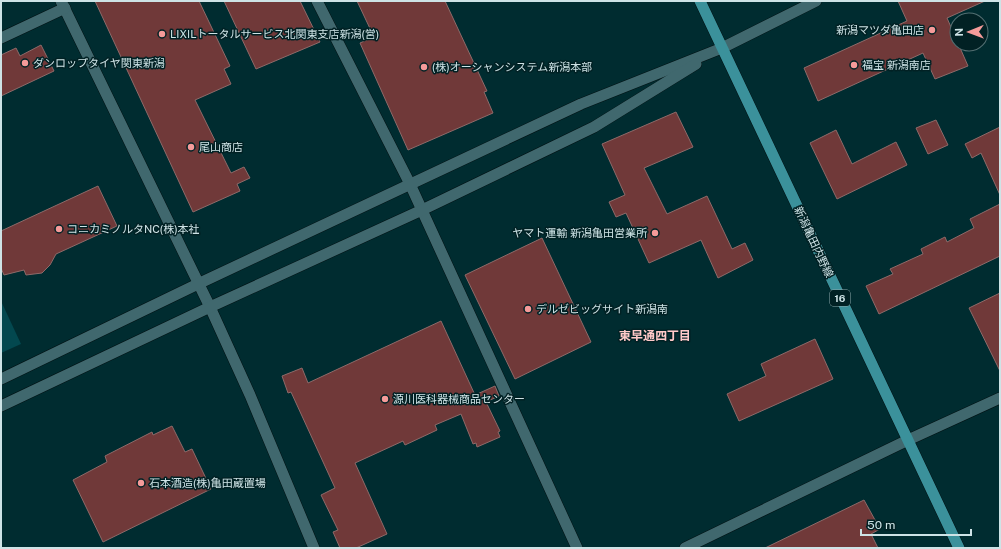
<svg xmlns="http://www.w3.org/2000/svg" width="1001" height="549" font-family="'Public Sans','Noto Sans JP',sans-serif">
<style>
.green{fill:#03484f}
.building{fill:#703939;stroke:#8e6a69}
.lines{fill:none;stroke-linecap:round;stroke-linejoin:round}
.minor-casing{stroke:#001214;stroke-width:12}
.tertiary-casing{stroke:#001214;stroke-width:12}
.primary-casing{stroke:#001214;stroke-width:12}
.minor{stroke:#40686e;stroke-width:11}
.tertiary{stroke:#40686e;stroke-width:11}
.primary{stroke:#3b919b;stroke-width:11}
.poi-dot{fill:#f59b9a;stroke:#012124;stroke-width:1.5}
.labels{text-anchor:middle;stroke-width:3;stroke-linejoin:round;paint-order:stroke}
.shield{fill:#012124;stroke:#90a9ac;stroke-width:1}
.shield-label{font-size:10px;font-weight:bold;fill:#cee3e6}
.poi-label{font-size:11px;fill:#cee3e6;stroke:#012124;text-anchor:start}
.street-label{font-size:11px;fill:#cee3e6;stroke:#012124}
.neighbourhood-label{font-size:12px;font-weight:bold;fill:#ffcac9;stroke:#012124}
</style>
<rect width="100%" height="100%" fill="#002c30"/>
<!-- green -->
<path class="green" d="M1,301l20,43 -20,9z"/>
<!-- building -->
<g class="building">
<path d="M95,1h104l31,65 -6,3 7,15 -36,16 36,73 13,-6 6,11 -13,6 3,7 -47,21z"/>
<path d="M224,1h76l20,41 -64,27z"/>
<path d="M357,1h88l42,90 -3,1 9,21 -85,37 -48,-107 14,-6z"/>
<path d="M898,1h87l-38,17 21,48 -33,13 -12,-26 -105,48 -14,-33 103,-47z"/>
<path d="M41,45l13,26 -53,25v-41l15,-7 4,8z"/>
<path d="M676,112l17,35 -49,21 23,46 40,-18 25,53 13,-6 8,17 -35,18 -17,-38 -52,23 -23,-50 -10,4 -7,-15 16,-7 -23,-51z"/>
<path d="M936,120l12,25 -20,9 -12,-26z"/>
<path d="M1000,127v68l-19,-42 -9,5 -7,-14z"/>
<path d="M836,130l16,34 44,-22 11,23 -70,34 -27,-56z"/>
<path d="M98,186l19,40 -61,28 -6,11 -8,8 -16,2 -2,-5 -20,5 -3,-7v-37z"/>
<path d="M1000,204v52l-121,58 -13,-28 27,-12 -3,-5 33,-15 -2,-5 24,-12 2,5 27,-14 -4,-9z"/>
<path d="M542,238l49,104 -76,37 -50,-104z"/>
<path d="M1000,293v78l-31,-63z"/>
<path d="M441,321l34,74 20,-9 4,10 -13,6 14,29 -2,1 2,5 -23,10 -1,-4 -3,1 -12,-30 -26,11 2,5 -32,15 -2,-4 -48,22 32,71 -31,14h-16l-7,-16 5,-2 -17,-35 14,-7 -44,-96 -3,1 -6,-17 20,-8 6,15z"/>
<path d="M815,339l18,40 -94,42 -12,-27 39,-18 -5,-12z"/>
<path d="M172,426l13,26 7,-3 19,40 -108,53 -30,-62 34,-18 -2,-6 47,-24 1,3z"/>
<path d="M864,500l16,29 -9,5 7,14h-113z"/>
</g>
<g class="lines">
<!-- minor casing -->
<g class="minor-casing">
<g id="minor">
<path d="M317,1l93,183 167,364"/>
<path d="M210,307l40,88 64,153"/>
<path d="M685,548l223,-108 92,-42"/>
</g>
</g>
<!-- tertiary casing -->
<g class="tertiary-casing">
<g id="tertiary">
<path d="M61,1l149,306"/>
<path d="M1,38l64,-30"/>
<path d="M1,379l199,-96 381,-179 141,-56 94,-47"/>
<path d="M1,406l209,-99 212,-97 172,-83 102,-63"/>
</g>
</g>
<!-- primary casing -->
<g class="primary-casing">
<path id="primary" d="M700,1l259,547"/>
</g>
<!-- minor -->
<use href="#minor" class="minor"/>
<!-- tertiary -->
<use href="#tertiary" class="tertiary"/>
<!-- primary -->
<use href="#primary" class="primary"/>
</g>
<!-- markers -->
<g class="poi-dot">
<circle cx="932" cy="30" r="4"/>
<circle cx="162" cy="34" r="4"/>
<circle cx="25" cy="63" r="4"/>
<circle cx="854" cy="65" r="4"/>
<circle cx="424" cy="67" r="4"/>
<circle cx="191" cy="147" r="4"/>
<circle cx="59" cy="229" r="4"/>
<circle cx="655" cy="233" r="4"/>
<circle cx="528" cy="309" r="4"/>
<circle cx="385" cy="399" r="4"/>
<circle cx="141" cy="483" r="4"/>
</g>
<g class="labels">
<!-- shield labels -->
<rect class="shield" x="830" y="290" width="20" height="16" rx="3"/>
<g class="shield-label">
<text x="840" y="302">16</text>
</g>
<!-- poi labels -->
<g class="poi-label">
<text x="924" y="34" text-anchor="end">新潟マツダ亀田店</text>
<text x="170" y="38">LIXILトータルサービス北関東支店新潟(営)</text>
<text x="33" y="67">ダンロップタイヤ関東新潟</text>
<text x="862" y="69">福宝 新潟南店</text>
<text x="432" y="71">(株)オーシャンシステム新潟本部</text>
<text x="199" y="151">尾山商店</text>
<text x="67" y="233">コニカミノルタNC(株)本社</text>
<text x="647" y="237" text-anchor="end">ヤマト運輸 新潟亀田営業所</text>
<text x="536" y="313">デルゼビッグサイト新潟南</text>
<text x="393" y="403">源川医科器械商品センター</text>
<text x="149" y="487">石本酒造(株)亀田蔵置場</text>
</g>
<!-- street labels -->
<g class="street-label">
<text transform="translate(814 242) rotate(65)" y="4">新潟亀田内野線</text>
</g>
<!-- neighbourhood labels -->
<g class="neighbourhood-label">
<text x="655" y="340">東早通四丁目</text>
</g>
</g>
<!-- border -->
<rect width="1001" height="549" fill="none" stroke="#cee3e6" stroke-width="4"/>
<!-- north arrow -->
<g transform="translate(969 32) rotate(269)"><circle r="19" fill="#012124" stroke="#536f72"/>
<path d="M0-3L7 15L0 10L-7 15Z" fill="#f59b9a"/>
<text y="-6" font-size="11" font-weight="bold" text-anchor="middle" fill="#cee3e6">N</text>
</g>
<!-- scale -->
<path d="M861 529v6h110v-6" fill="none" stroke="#cee3e6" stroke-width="2"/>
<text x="867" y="529" font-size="12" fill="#cee3e6" stroke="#012124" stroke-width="3" paint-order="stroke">50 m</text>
</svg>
